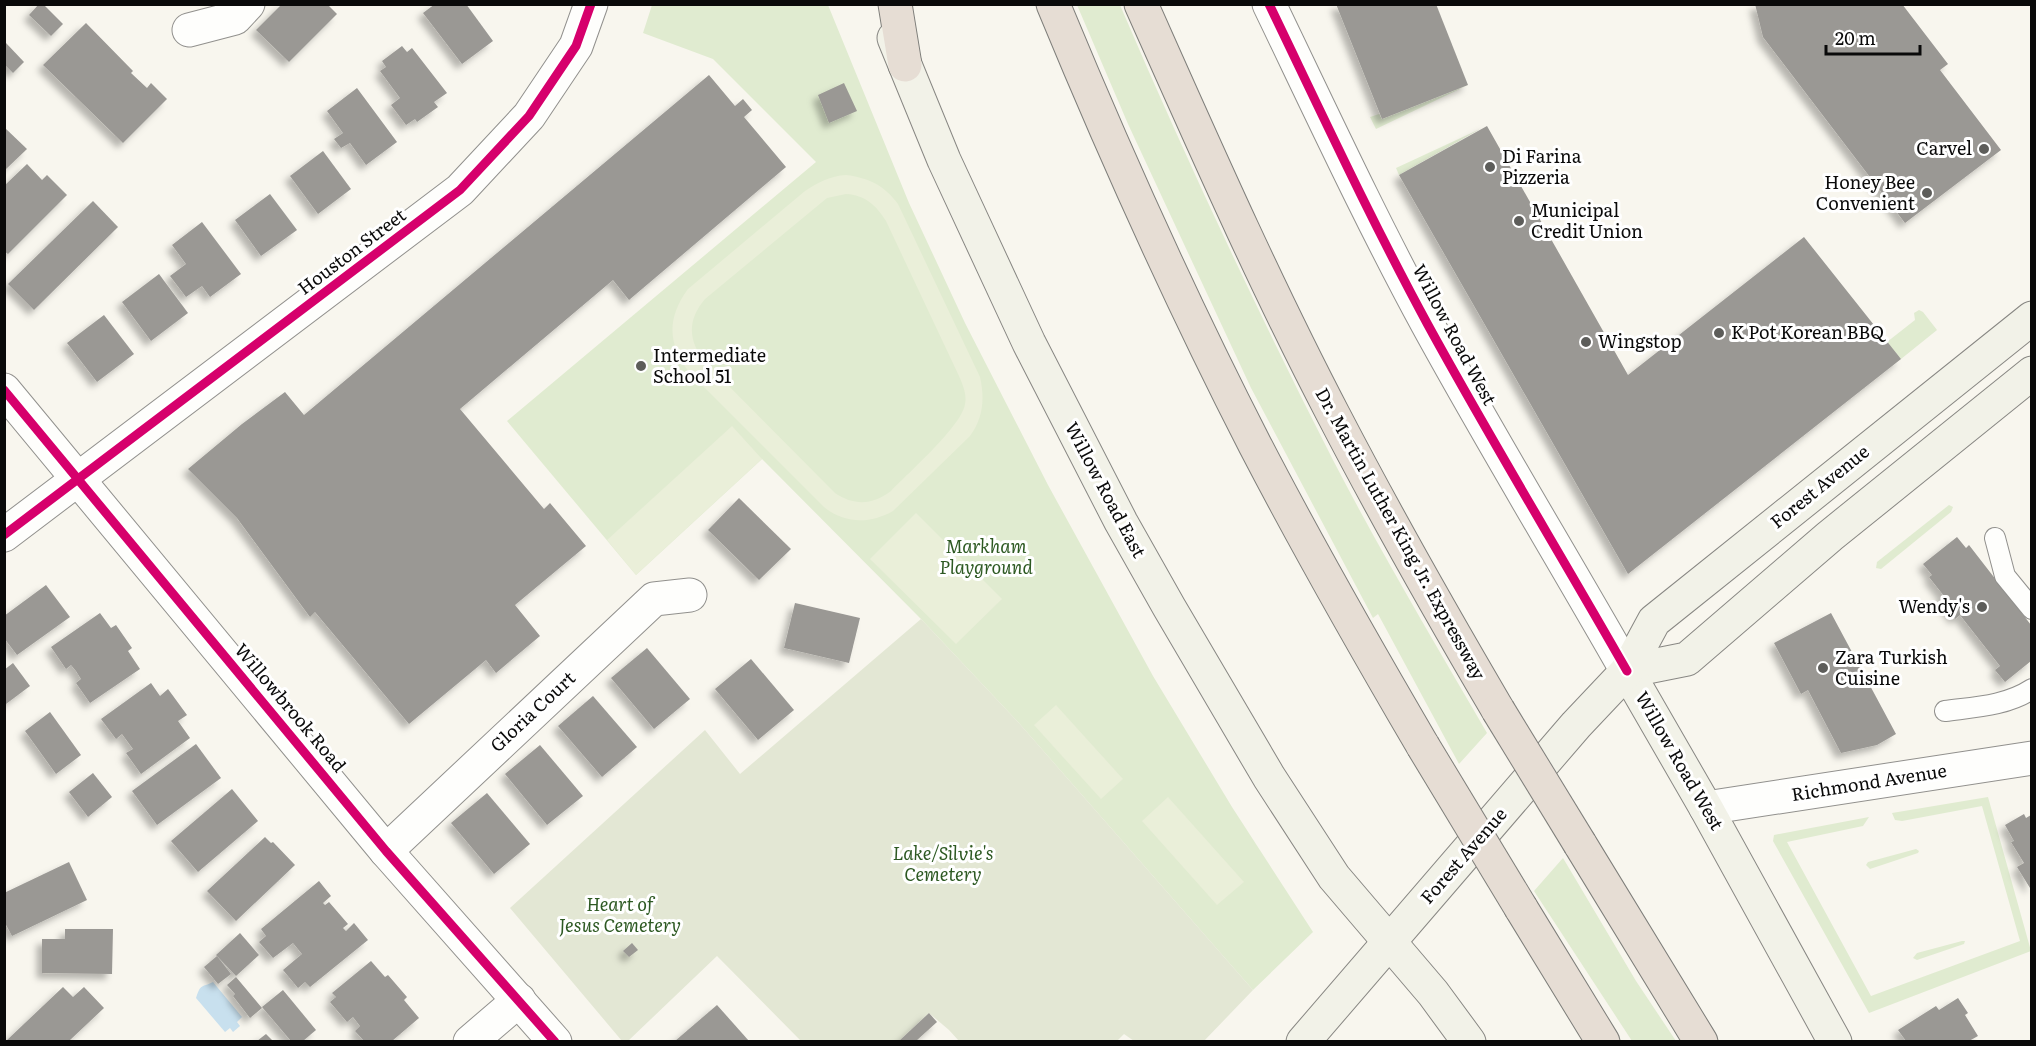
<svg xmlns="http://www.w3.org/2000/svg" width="2036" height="1046" font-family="Literata,serif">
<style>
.green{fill:#e0ebd0}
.cemetery{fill:#e3e7d4}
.pitch{fill:#eaefd9;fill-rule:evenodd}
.water{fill:#c8e0ee}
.building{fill:#9a9894;filter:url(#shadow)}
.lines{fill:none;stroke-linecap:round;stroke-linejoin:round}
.service-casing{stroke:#91908d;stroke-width:22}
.minor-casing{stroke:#91908d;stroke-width:35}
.tertiary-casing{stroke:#91908d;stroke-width:35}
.secondary-casing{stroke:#888783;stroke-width:35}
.motorway-casing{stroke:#7e7e7a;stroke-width:35}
.service{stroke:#fefefc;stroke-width:20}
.minor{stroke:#fefefc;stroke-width:33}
.tertiary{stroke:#fefefc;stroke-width:33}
.secondary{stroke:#f2f2e8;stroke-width:33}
.motorway{stroke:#e6ddd4;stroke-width:33}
.motorway-bridge-casing{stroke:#7e7e7a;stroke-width:35;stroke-linecap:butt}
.motorway-bridge{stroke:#e6ddd4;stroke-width:33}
.cycleway-casing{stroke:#fff;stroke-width:13}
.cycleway{stroke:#d6006c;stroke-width:9}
.poi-dot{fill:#5d5d5a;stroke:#fff;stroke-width:2}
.labels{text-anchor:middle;stroke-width:6;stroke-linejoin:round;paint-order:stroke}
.poi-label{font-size:18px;fill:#0a0a0a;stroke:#fff;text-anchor:start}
.street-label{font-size:18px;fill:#0a0a0a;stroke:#fff}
.park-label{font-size:18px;font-style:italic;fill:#2d5922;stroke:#fff}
</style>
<defs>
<filter id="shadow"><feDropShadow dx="-5.5" dy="5.5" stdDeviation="3" flood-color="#0004"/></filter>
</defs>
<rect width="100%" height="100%" fill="#f8f6ee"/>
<!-- green -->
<g class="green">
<path d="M652,5h176l81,198 56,120 83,162 105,191 79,131 81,125 -60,58 -235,-268 -97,-103 -159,-160 -126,116 -129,-154 309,-259 -103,-103 -70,-26z"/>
<path d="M1077,5h43c66,154 137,306 213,455 48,93 102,183 154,273l-28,31 -81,-150 -5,4 -122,-230 -123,-264z"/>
<path d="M1468,85l-92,44 -6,-12 9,-3 3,5z"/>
<path d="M1480,129l-81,46 -3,-7z"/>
<path d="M1919,310l4,2 14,18 -36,29 -14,-17 28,-22 -1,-7z"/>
<path d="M1949,505l4,2 -2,5 -70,57 -5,-1 1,-6z"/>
<path d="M1988,797l43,154 -162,62 -96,-172 1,-6 95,-18 -6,9 -76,16 84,154 149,-55 -38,-135 -80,15 -7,-1 -3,-7z"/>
<path d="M1916,849l3,2 -1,2 -48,16 -4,-4 2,-3z"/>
<path d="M1563,858l73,123 40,60h-44l-98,-150z"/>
<path d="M1962,941h3l-1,3 -47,16 -4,-2 4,-5z"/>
</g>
<!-- cemetery -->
<path class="cemetery" d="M921,619l97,103 235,268 -49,51h-70l-10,-7 -8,8 -157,-1 -10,-11 -20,-17 -30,28h-98l-84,-85 -89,85h-6l-112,-133 195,-178 35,44z"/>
<!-- pitch -->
<g class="pitch">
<path d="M846,175c23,3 38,10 52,29l82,173c5,22 3,41 -10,59l-77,75c-23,13 -48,13 -69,-4l-134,-134c-22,-28 -24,-54 -2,-84l117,-98c14,-9 25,-15 41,-16zM846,194c19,1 30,11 40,27l73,155c4,9 8,19 6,28 -3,22 -57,69 -74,87 -18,14 -37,15 -56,2l-130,-131c-17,-21 -18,-42 0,-63l122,-101z"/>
<path d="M732,426l30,33 -126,116 -29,-35z"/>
<path d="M916,513l86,86 -46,45 -86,-85z"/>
<path d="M1056,705l67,74 -22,20 -67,-74z"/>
<path d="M1168,797l76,85 -27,23 -75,-84z"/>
</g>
<!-- water -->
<path class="water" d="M213,982l29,35 -5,5 3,4 -7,6 -3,-4 -5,4 -29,-34c5,-15 5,-10 17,-16z"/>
<!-- building -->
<g class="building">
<path d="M39,4h4l20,20 -12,12 -22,-21z"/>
<path d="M282,4h45l10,10 -48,48 -33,-32z"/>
<path d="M435,4h31l27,37 -31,23 -39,-51z"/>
<path d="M1336,4h100l32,81 -86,34z"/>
<path d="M1755,4h147l46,60 -8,6 61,80 -96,73 -142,-186z"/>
<path d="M86,23l47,48 -2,2 16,15 4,-5 16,16 -44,44 -80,-78z"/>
<path d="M6,43l18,19 -11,11 -8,-8v-20z"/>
<path d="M402,46l5,6 5,-4 35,45 -13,9 4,5 -21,15 -2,-3 -9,6 -15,-20 9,-7 -20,-27 6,-4 -4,-6z"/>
<path d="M709,75l26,31 8,-7 9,11 -8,7 42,50 -157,133 -16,-20 -153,129 84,100 6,-6 36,43 -71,59 25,31 -44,37 -10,-13 -77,64 -94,-112 -5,5 -73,-99 -49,-49 54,-45 43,-32 19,23z"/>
<path d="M844,83l13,28 -28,12 -11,-28z"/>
<path d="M357,88l40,54 -31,23 -16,-22 -9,5 -7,-9 9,-6 -16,-22z"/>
<path d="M1487,126l141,249 176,-138 97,122 -273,215 -229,-399z"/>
<path d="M4,127l23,22 -23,22z"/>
<path d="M323,151l28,38 -33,25 -28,-38z"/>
<path d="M27,164l15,16 5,-5 20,20 -59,59 -4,-3v-65z"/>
<path d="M270,194l27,36 -36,26 -26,-36z"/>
<path d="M93,201l25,26 -84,83 -26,-26z"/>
<path d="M202,222l39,52 -31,23 -8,-11 -16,11 -16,-21 16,-12 -14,-19z"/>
<path d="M159,274l29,39 -37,28 -29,-39z"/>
<path d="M104,315l30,39 -37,28 -30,-39z"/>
<path d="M739,498l52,51 -32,31 -51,-50z"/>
<path d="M1957,537l9,11 3,-3 62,80v36l-26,21 -10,-12 5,-4 -40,-51 -5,4 -15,-20 4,-3 -15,-19 3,-2 -9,-11z"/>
<path d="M46,585l24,32 -53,38 -13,-17v-22z"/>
<path d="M795,603l65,15 -11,45 -65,-15z"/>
<path d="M100,613l11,15 5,-3 16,23 -4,3 12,18 -50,34 -14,-20 5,-4 -5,-8 -5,-6 -5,4 -15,-22z"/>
<path d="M1831,613l65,121 -19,11 -36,8 -33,-63 -7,4 -27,-51z"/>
<path d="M647,648l43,51 -36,30 -43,-51z"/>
<path d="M751,659l43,51 -36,30 -43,-51z"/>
<path d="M13,663l17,23 -24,18 -2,-34z"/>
<path d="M151,683l9,13 8,-7 19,26 -9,6 12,17 -49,36 -15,-21 7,-4 -11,-15 -6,5 -15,-20z"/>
<path d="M593,696l44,51 -35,30 -44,-51z"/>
<path d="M50,712l31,43 -25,19 -31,-43z"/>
<path d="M196,744l25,34 -64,47 -25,-34z"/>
<path d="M540,745l43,51 -36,29 -42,-51z"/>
<path d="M93,773l19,24 -24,20 -19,-25z"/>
<path d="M232,789l26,32 -60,51 -27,-31z"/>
<path d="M487,793l43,51 -36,30 -43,-51z"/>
<path d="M2024,814l2,4 5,-3v72l-1,1 -13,-21 7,-4 -13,-21 3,-1 -9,-16z"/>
<path d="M265,837l6,6 2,-1 22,23 -59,56 -29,-30z"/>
<path d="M69,862l18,38 -75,36 -8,-15v-28z"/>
<path d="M319,881l12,15 -8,7 2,2 4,-3 19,22 -5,4 3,3 8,-8 14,17 -58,47 -5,-5 -7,6 -15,-18 19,-16 -9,-11 -20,15 -14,-16 7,-6 -5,-7z"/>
<path d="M65,929h48l-1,45 -70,-1v-34h23z"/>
<path d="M240,933l19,22 -23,21 -20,-21z"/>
<path d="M632,943l6,7 -9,7 -6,-6z"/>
<path d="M217,956l14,18 -13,10 -14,-17z"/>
<path d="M371,961l14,16 3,-2 19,22 -3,3 15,18 -27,23h-28l-9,-10 5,-5 -7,-9 -6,5 -17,-20 6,-5 -4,-4z"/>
<path d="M236,977l26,31 -12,10 -17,-22 2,-2 -8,-9z"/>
<path d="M63,987l10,10 11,-10 20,21 -35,33h-63z"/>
<path d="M283,990l33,40 -13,11h-12l-29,-34z"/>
<path d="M1958,998l10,15 -3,2 13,21 -9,5h-63l-8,-11 38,-24 3,4z"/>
<path d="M717,1005l32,36h-74z"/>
<path d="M929,1013l8,9 -21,19h-17z"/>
<path d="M266,1034l7,7h-16z"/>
</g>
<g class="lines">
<!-- service casing -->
<g class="service-casing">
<g id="service">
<path d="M1995,538l10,38 27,33"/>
<path d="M1945,711c30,-4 61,-5 87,-22"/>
</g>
</g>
<!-- minor casing -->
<g class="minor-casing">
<g id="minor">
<path d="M189,30l46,-12 13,-14"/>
<path d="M4,535l456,-345 69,-74 47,-70 15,-42"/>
<path d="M1706,808l326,-50"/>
<path d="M386,851l268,-252 36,-4"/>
<path d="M470,1042l49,-42"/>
</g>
</g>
<!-- tertiary casing -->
<g class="tertiary-casing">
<g id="tertiary">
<path d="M1269,4c52,108 102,216 159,321 64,117 133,230 199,346"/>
<path d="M4,390l382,461 169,191"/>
</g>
</g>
<!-- secondary casing -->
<g class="secondary-casing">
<g id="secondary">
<path d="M894,38l50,122 85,183 92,179 48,85 100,170 65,100 99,116 36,49"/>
<path d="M1627,671l60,-12 143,-123 202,-163"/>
<path d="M1627,671l79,137 129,234"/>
<path d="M1303,1042l273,-317 51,-54 27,-50 378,-303"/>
</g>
</g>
<!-- motorway casing -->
<g class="motorway-casing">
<g id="motorway">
<path d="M895,4l10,61"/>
<path d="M1053,4c62,150 128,297 202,441 53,102 110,202 168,301"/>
<path d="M1141,4c62,139 123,278 193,412 52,100 107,197 164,294"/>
<path d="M1580,844l121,198"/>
<path d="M1521,908l82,134"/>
</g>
</g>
<!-- service -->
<use href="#service" class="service"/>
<!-- minor -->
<use href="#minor" class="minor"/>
<!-- tertiary -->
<use href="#tertiary" class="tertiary"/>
<!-- secondary -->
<use href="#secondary" class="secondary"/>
<!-- motorway -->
<use href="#motorway" class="motorway"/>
<!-- motorway-bridge casing -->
<g class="motorway-bridge-casing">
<g id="motorway-bridge">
<path d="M1498,710l82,134"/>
<path d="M1423,746l98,162"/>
</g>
</g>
<!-- motorway-bridge -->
<use href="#motorway-bridge" class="motorway-bridge"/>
<!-- cycleway casing -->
<g class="cycleway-casing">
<g id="cycleway">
<path d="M1269,4c52,108 102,216 159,321 64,117 133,230 199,346"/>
<path d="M4,390l382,461 169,191"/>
<path d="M4,535l456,-345 69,-74 47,-70 15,-42"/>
</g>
</g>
<!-- cycleway -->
<use href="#cycleway" class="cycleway"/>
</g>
<!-- markers -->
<g class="poi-dot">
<circle cx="1984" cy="149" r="6"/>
<circle cx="1490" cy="167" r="6"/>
<circle cx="1927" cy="193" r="6"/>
<circle cx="1519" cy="221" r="6"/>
<circle cx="1719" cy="333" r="6"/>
<circle cx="1586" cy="342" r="6"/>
<circle cx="641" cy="366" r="6"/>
<circle cx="1982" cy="607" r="6"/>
<circle cx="1823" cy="668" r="6"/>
</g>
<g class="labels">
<!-- poi labels -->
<g class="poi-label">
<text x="1972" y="155" text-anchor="end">Carvel</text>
<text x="1502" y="163">Di Farina<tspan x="1502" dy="21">Pizzeria</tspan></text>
<text x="1915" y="189" text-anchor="end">Honey Bee<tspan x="1915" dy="21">Convenient</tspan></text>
<text x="1531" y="217">Municipal<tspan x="1531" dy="21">Credit Union</tspan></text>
<text x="1731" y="339">K Pot Korean BBQ</text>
<text x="1598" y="348">Wingstop</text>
<text x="653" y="362">Intermediate<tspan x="653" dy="21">School 51</tspan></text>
<text x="1970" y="613" text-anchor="end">Wendy's</text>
<text x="1835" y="664">Zara Turkish<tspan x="1835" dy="21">Cuisine</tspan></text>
</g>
<!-- street labels -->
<g class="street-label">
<text transform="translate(352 252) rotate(-37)" y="6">Houston Street</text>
<text transform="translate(1454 335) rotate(62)" y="6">Willow Road West</text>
<text transform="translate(1820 487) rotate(-39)" y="6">Forest Avenue</text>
<text transform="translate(1105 490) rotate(62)" y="6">Willow Road East</text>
<text transform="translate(1400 534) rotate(61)" y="6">Dr. Martin Luther King Jr. Expressway</text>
<text transform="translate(290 708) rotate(50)" y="6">Willowbrook Road</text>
<text transform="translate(533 712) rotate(-43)" y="6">Gloria Court</text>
<text transform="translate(1679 761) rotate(60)" y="6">Willow Road West</text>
<text transform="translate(1869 783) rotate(-9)" y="6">Richmond Avenue</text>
<text transform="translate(1464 856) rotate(-49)" y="6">Forest Avenue</text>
</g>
<!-- park labels -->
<g class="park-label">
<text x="986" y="553">Markham<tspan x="986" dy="21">Playground</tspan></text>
<text x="943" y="860">Lake/Silvie's<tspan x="943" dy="21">Cemetery</tspan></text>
<text x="620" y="911">Heart of<tspan x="620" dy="21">Jesus Cemetery</tspan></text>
</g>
</g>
<!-- border -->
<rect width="2036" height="1046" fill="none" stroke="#0a0a0a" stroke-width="12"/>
<!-- scale -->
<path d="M1826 45v9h94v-9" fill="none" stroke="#0a0a0a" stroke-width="3"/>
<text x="1835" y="45" font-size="18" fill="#0a0a0a" stroke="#ffffff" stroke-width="4.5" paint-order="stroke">20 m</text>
</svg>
